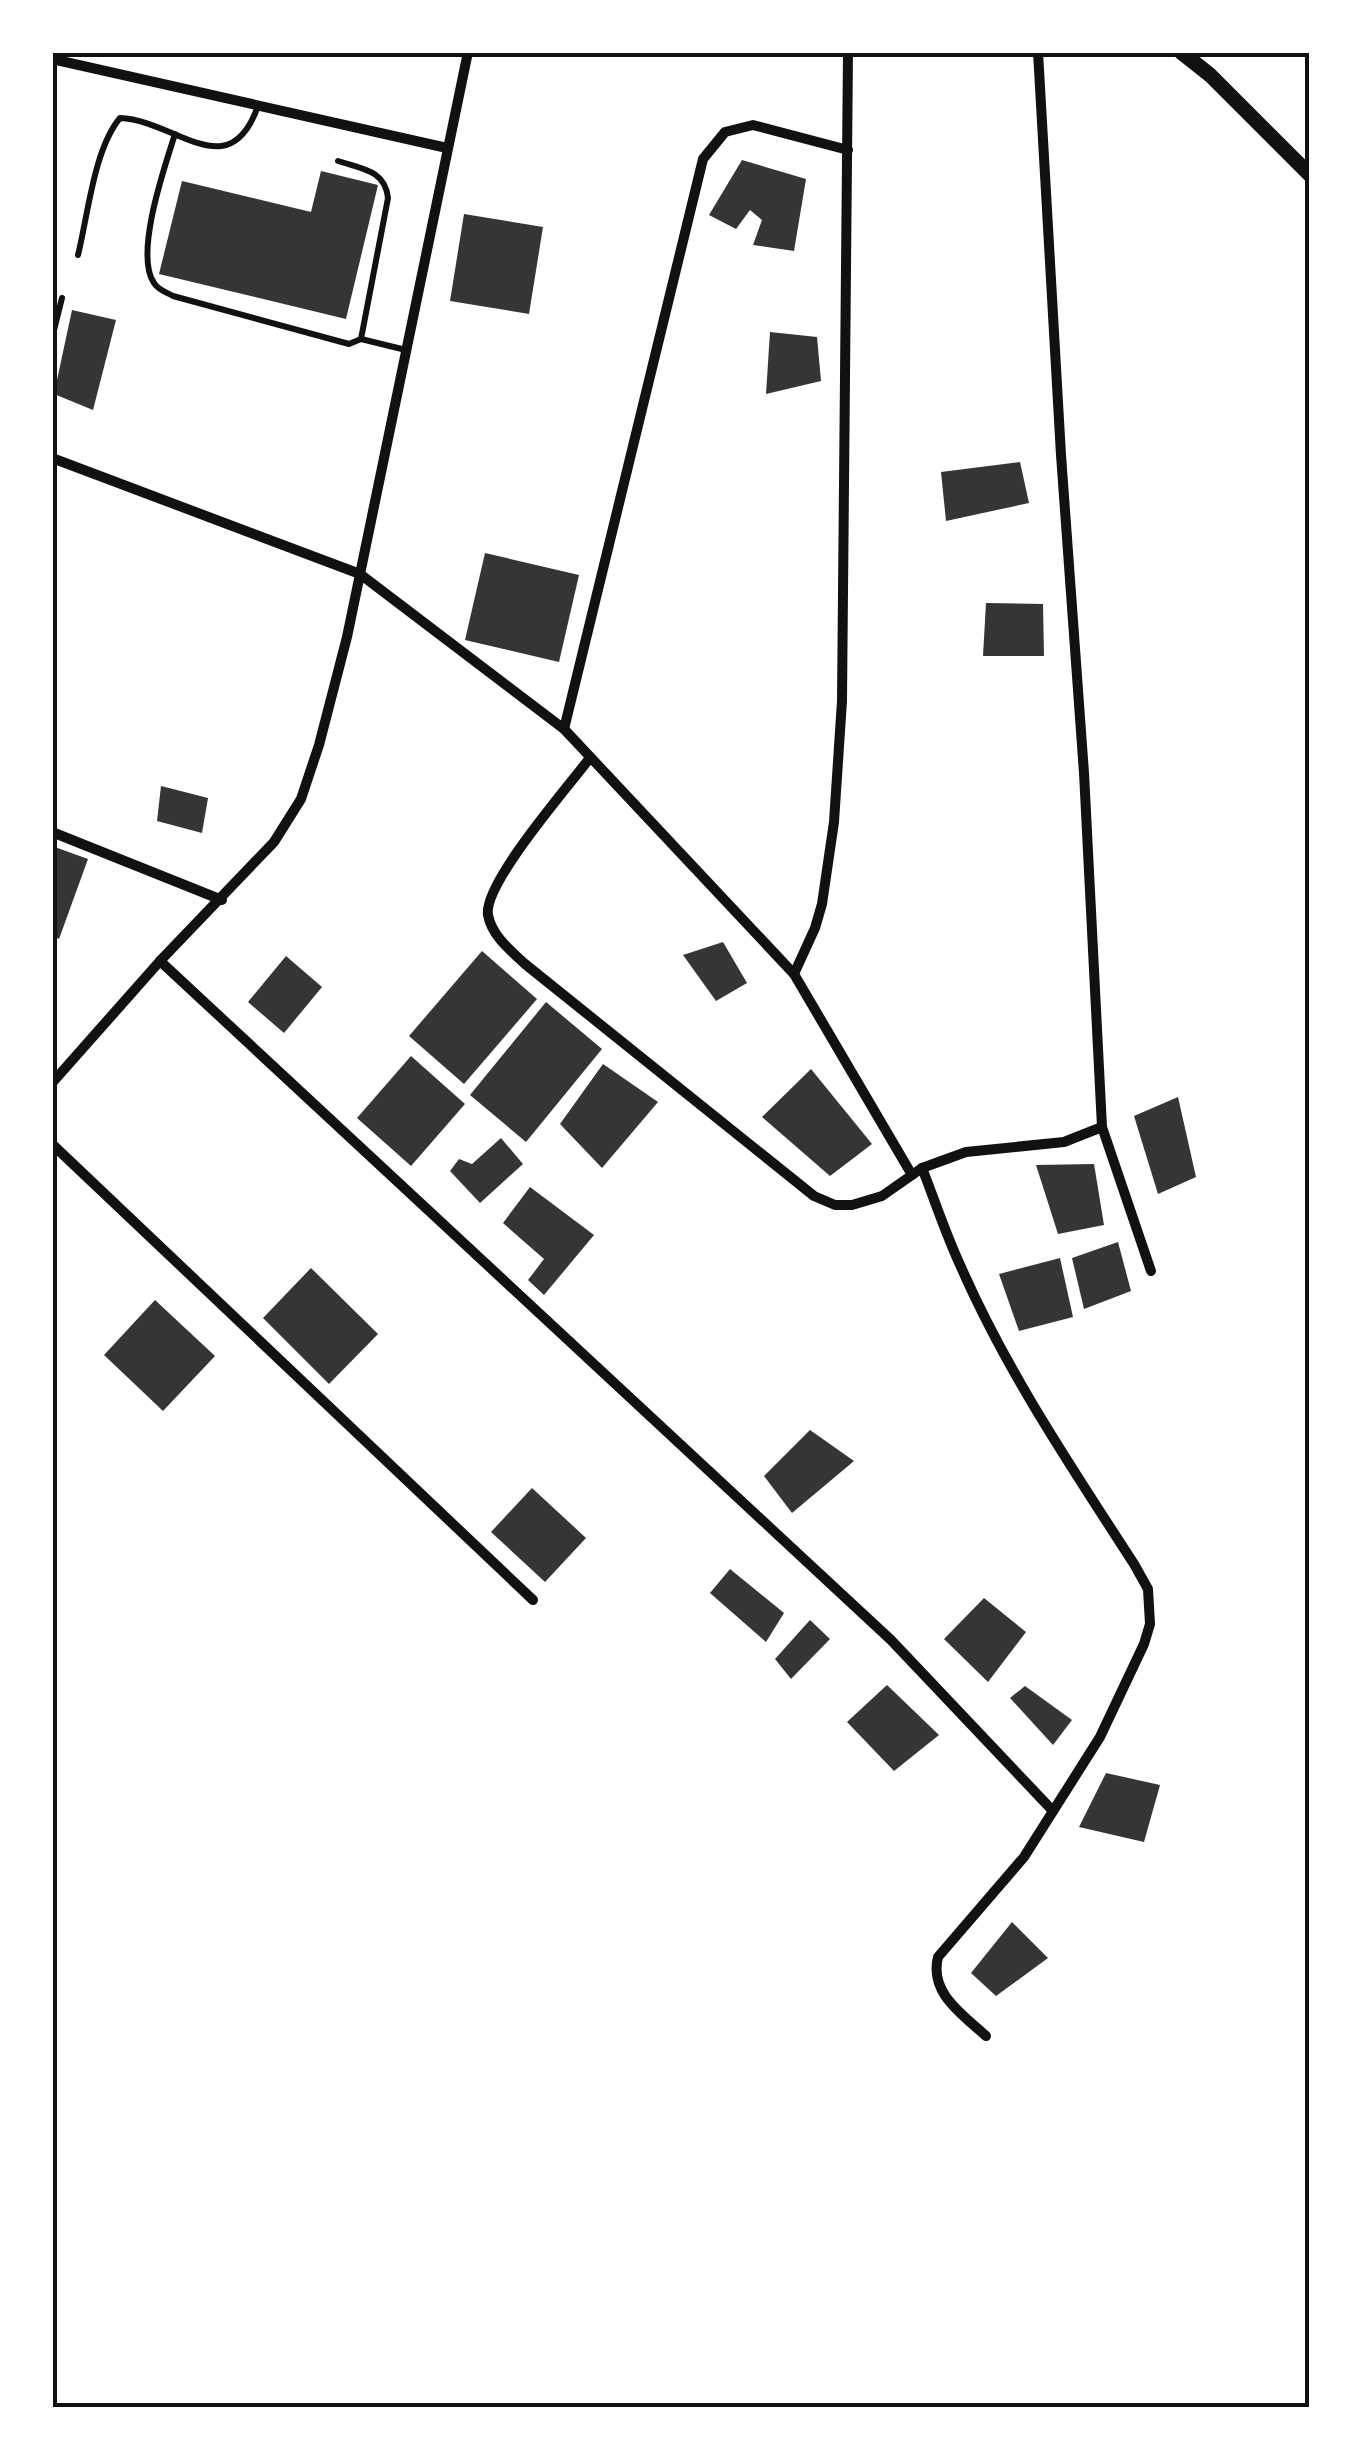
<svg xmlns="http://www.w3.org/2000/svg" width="1362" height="2460" font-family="'Nunito Sans',sans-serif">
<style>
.building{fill:#353535}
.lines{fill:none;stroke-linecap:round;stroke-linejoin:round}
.service{stroke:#111;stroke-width:6}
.minor{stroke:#111;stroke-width:10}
.tertiary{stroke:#111;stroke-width:15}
.neatline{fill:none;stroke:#111;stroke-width:4}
</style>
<rect width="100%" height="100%" fill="#fff"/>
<!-- building -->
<g class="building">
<path d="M742,160l64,19 -12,72 -41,-6 9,-25 -12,-10 -14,19 -27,-14z"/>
<path d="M321,171l57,14 -32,134 -187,-45 23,-93 129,31z"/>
<path d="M464,214l79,13 -14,87 -79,-13z"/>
<path d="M72,310l44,10 -23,90 -39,-16z"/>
<path d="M770,332l47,5 4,44 -55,13z"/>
<path d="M1020,462l9,41 -83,18 -5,-49z"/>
<path d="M485,553l94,22 -20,87 -94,-22z"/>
<path d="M986,603l57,1 1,52h-61z"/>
<path d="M161,786l47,12 -6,35 -45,-12z"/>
<path d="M52,846l36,13 -29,80 -7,-3z"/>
<path d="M723,942l24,41 -31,18 -33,-46z"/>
<path d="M482,951l55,48 -73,85 -55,-48z"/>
<path d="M286,956l36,31 -38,46 -36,-31z"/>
<path d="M546,1002l56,47 -76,93 -56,-47z"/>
<path d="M411,1056l54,48 -54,62 -54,-48z"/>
<path d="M603,1064l55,38 -56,66 -42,-44z"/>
<path d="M811,1069l61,75 -42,32 -68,-59z"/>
<path d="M1178,1097l18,80 -38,17 -24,-78z"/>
<path d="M501,1138l22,26 -43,39 -30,-32 9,-12 13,5z"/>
<path d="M1094,1164l10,61 -46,9 -22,-69z"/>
<path d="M530,1187l64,48 -50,60 -16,-15 16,-21 -41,-36z"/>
<path d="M1118,1242l13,49 -47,18 -12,-51z"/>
<path d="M1060,1258l13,59 -54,14 -20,-57z"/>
<path d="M311,1268l67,66 -49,50 -66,-66z"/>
<path d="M155,1300l60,56 -52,55 -59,-56z"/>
<path d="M810,1430l44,31 -62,52 -28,-37z"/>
<path d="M532,1488l54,50 -41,44 -54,-50z"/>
<path d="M730,1569l54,44 -18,29 -56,-49z"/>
<path d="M984,1598l42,34 -38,50 -44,-43z"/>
<path d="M810,1620l20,19 -39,40 -16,-20z"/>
<path d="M887,1685l52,50 -45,36 -47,-49z"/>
<path d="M1025,1686l47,34 -19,25 -43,-47z"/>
<path d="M1106,1773l54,12 -16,57 -65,-15z"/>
<path d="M1012,1922l36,36 -52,38 -25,-23z"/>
</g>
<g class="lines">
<!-- service -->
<g class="service">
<path d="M175,134c-10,32 -41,120 -21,149 4,7 12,9 19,13l176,48 12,-5 27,-141c-3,-28 -26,-29 -50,-37"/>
<path d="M78,255c10,-40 16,-106 42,-137 56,2 109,70 138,-12"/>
<path d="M52,338l10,-40"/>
<path d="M361,339l45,11"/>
</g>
<!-- minor -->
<g class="minor">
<path d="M1038,52l23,403 23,318 18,354 49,144"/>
<path d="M52,59l395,89"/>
<path d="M52,458l308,116 204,155 230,245 118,201"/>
<path d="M564,729l139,-570 22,-27 28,-7 95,25"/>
<path d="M589,759c-21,28 -106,125 -101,156 4,21 22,35 37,49l289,232 21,9h17l30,-9 40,-28 44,-16 98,-10 38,-15"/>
<path d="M52,832l170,68"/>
<path d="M160,961l731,679 162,171"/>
<path d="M794,974l21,-46 7,-24 12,-82 8,-121 6,-649"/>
<path d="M52,1083l108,-122 114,-119 27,-43 18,-54 28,-108 121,-585"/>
<path d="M52,1144l481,456"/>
<path d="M922,1168c13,33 24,67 39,99 46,105 111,201 173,297l14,25 2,35 -6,20 -44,93 -76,120 -86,100c-9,36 24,57 48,79"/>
</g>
<!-- tertiary -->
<path class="tertiary" d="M1181,52l29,23 100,100"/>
</g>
<!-- border -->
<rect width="1362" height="2460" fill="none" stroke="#ffffff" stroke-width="110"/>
<rect x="55" y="55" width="1252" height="2350" class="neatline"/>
</svg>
